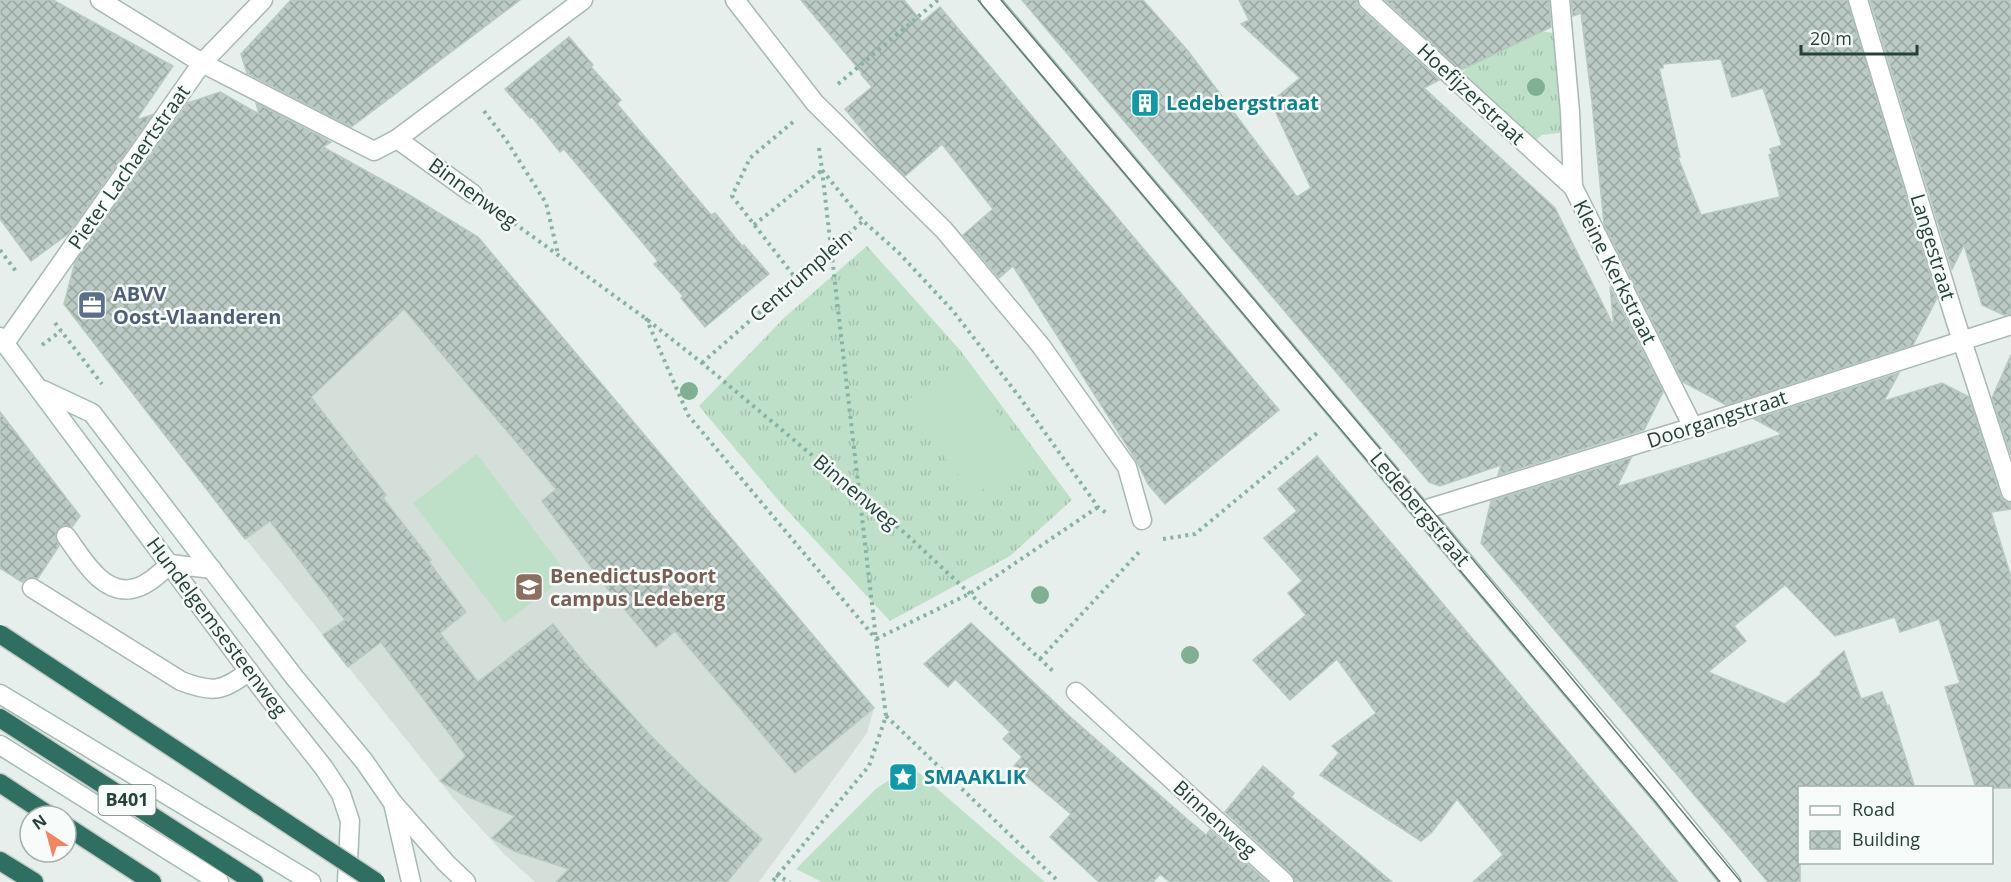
<svg xmlns="http://www.w3.org/2000/svg" width="2011" height="882" font-family="'Open Sans',sans-serif">
<style>
.built{fill:#d4dfda}
.grass{fill:url(#grass-tufts)}
.pitch{fill:#bfe0c8}
.building{fill:url(#building-cross-hatch);stroke:#b8c9c2;stroke-width:1.5;fill-rule:evenodd}
.lines{fill:none;stroke-linecap:round;stroke-linejoin:round}
.lane-casing{stroke:#a8b8b2;stroke-width:21}
.street-casing{stroke:#a8b8b2;stroke-width:21}
.secondary-casing{stroke:#a4bbb3;stroke-width:21}
.highway-casing{stroke:#c2cac8;stroke-width:21}
.path{stroke:#86b3a5;stroke-width:4;stroke-dasharray:3 4.5;stroke-linecap:butt}
.lane{stroke:#fff;stroke-width:18}
.street{stroke:#fff;stroke-width:18}
.secondary{stroke:#fff;stroke-width:18}
.highway{stroke:#2f6f62;stroke-width:18}
.tram{stroke:#5f7d75;stroke-width:1.5}
.highway-bridge-casing{stroke:#c2cac8;stroke-width:21;stroke-linecap:butt}
.highway-bridge{stroke:#2f6f62;stroke-width:18}
.tree{fill:#80af93}
.labels{text-anchor:middle;stroke-width:5;stroke-linejoin:round;paint-order:stroke}
.shield{fill:#f7fbf9;stroke:#637a73;stroke-width:1.5}
.shield-label{font-size:18px;font-weight:bold;fill:#24423a}
.street-label{font-size:20px;fill:#24423a;stroke:#f7fbf9}
.culture-label{font-size:20px;font-weight:bold;fill:#0d838f;stroke:#f7fbf9;text-anchor:start}
.service-label{font-size:20px;font-weight:bold;fill:#4e5e75;stroke:#f7fbf9;text-anchor:start}
.education-label{font-size:20px;font-weight:bold;fill:#785e54;stroke:#f7fbf9;text-anchor:start}
</style>
<defs>
<pattern id="grass-tufts" width="24" height="20" patternUnits="userSpaceOnUse" patternTransform="scale(1.5)"><rect width="24" height="20" fill="#bfe0c8"/><path d="M3 7l-1-3M5 7V3M7 7l1-3M15 17l-1-3M17 17v-4M19 17l1-3" fill="none" stroke="#a4c1ad"/></pattern>
<pattern id="building-cross-hatch" width="8" height="8" patternUnits="userSpaceOnUse" patternTransform="scale(1.5)"><rect width="8" height="8" fill="#bbcac4"/><path d="M0 0l8 8M0 8l8-8" fill="none" stroke="#98a6a0"/></pattern>
</defs>
<rect width="100%" height="100%" fill="#e6efeb"/>
<!-- built -->
<path class="built" d="M479,239l395,469 -7,25 -108,149h-224l-31,-28 -51,-56 -244,-305z"/>
<!-- grass -->
<g class="grass">
<path d="M1542,31l16,3 9,98 -25,3 -6,5 -74,-67 6,-6z"/>
<path d="M867,246l93,104 112,150 -62,56 -120,65 -105,-113 -86,-102 86,-89z"/>
<path d="M911,766l134,116h-223l-26,-13 81,-81z"/>
</g>
<!-- pitch -->
<g class="pitch">
<path d="M959,362l70,92 -55,42 -70,-93z"/>
<path d="M477,454l91,121 -63,48 -92,-120z"/>
</g>
<!-- building -->
<g class="building">
<path d="M0,0h53l120,66 -37,54 16,-5 -84,119 -37,27 -31,-42z"/>
<path d="M291,0h229l-169,127 -104,-54 -6,-19z"/>
<path d="M801,0h103l18,22 18,-15 339,403 -114,94 -17,-20 -12,-24 -123,-194 -14,12 -36,-43 30,-26 -51,-65 -37,32 -21,-20 -39,-47 27,-22 -11,-13 1,-1z"/>
<path d="M1022,0h121l45,51 109,146 14,-9 -40,-86 29,-24 -59,-54 8,-4 -10,-20h118l3,8 79,72 -15,8 131,120 59,119 -4,-40 53,105 -19,38 -146,45 3,-10 -61,21 -11,-4z"/>
<path d="M1385,0h164l2,27 -90,43z"/>
<path d="M1571,0h276l90,298 -24,47 -187,60 -43,-23 -79,-158 -12,-122 -11,-89 -8,3zM1721,59l11,38 31,-9 19,57 -12,4 2,5 -3,1 11,42 -79,18 -23,-57 2,-1 -21,-89h4v-4z"/>
<path d="M1870,0h141v314l-7,1 -22,-10 -18,-60 -12,24z"/>
<path d="M569,37l24,28 -2,2 30,33 -4,4 94,111 4,-2 28,34 1,-2 25,29 -64,53 -24,-29 2,-2 -29,-32 4,-3 -94,-112 -4,3 -28,-35 -2,1 -25,-29z"/>
<path d="M220,92l39,22 -3,-11 75,39 -8,5 88,49 67,41 396,471 -79,65 -120,-142 -19,16 -54,-65 -60,-81 14,-12 -152,-180 -93,88 75,98 -3,3 48,62 -2,2 37,50 -26,21 38,49 75,-58 30,37 68,75 49,48 62,55 -35,43h-171l13,-13 -55,-18 -22,-13 23,-22 -49,-20 -26,-15 26,-25 -85,-114 -33,25 -25,-32 22,-15 -75,-99 -25,18 -181,-235 11,-42 113,-159z"/>
<path d="M2011,355v100l-19,-57z"/>
<path d="M1899,373l-15,28 58,-18 27,14 31,98 4,6 7,2v6l-20,3 20,65v211h-35l-31,-101 15,-4 -21,-64 -39,13 -5,-15 -60,19 -50,-51 -51,41 12,15 -38,31 77,32 36,-30v-3l23,-20 17,48 21,-7 5,14 2,-1 26,83h-115v94h-32l-287,-339 10,-42 140,-43 -14,29 84,-26 81,-27 -28,-15z"/>
<path d="M0,412l80,104 -8,11 -8,-2 -8,6 -1,7 4,8 -21,32h-11l-5,4 -22,-14z"/>
<path d="M1317,456l93,109 268,317h-205l30,-27 -46,-56 -25,33 -11,9 -101,-66 19,-22 -7,-7 44,-33 -39,-54 -47,41 -37,-40 53,-45 -18,-22 14,-12 -38,-43 33,-27 -19,-22z"/>
<path d="M971,623l97,92 119,104 19,16 4,-5 57,52h-97l-10,-8 -7,8h-54l-49,-45 21,-23 -57,-48 8,-9 -19,-18 7,-7 -55,-53 -7,8 -24,-23z"/>
<path d="M1263,766l31,27 -3,4 101,85h-97l-3,-8 -67,-62z"/>
</g>
<g class="lines">
<!-- lane casing -->
<g class="lane-casing">
<g id="lane">
<path d="M735,0l80,103 129,127 97,116 86,121 15,53"/>
<path d="M397,139l76,55"/>
<path d="M66,536c15,20 35,58 65,53 15,-2 28,-15 39,-25l42,5"/>
<path d="M32,588l149,93c31,12 42,11 68,-10"/>
</g>
</g>
<!-- street casing -->
<g class="street-casing">
<g id="street">
<path d="M100,0l102,63 172,88 23,-12 186,-139"/>
<path d="M1368,0l205,187"/>
<path d="M1560,0l10,112 3,75 120,240"/>
<path d="M1858,0l96,316 57,176"/>
<path d="M5,343l197,-280 61,-63"/>
<path d="M1424,513l6,-5 263,-81 318,-102"/>
<path d="M1076,692l208,190"/>
<path d="M393,803l53,60 20,19"/>
</g>
</g>
<!-- secondary casing -->
<g class="secondary-casing">
<g id="secondary">
<path d="M990,0l670,794 71,88"/>
<path d="M0,337l268,360 56,71 17,26 9,27 -3,61"/>
<path d="M43,390l49,23 203,265 69,83 29,42 18,79"/>
<path d="M0,694l311,188"/>
<path d="M0,745l219,137"/>
</g>
</g>
<!-- highway casing -->
<g class="highway-casing">
<g id="highway">
<path d="M0,718l254,164"/>
<path d="M0,783l50,33"/>
<path d="M66,826l86,56"/>
<path d="M0,861l34,21"/>
</g>
</g>
<!-- path -->
<g class="path">
<path d="M838,84l100,-84"/>
<path d="M484,111l22,29 40,63 12,51"/>
<path d="M793,122l-43,36 -18,38 65,84"/>
<path d="M819,148l3,22 41,51 35,31 55,59 68,88 77,108 11,8"/>
<path d="M822,170l54,469 95,-46 127,-86"/>
<path d="M496,210l149,108 57,45 204,171 149,139"/>
<path d="M754,225l67,-54"/>
<path d="M0,250l18,24"/>
<path d="M646,318l42,97 188,224 10,77 -17,50 -97,116"/>
<path d="M55,323l47,61"/>
<path d="M42,345l19,-14"/>
<path d="M702,363l161,-142"/>
<path d="M1163,539l32,-5 122,-101"/>
<path d="M1040,659l101,-109"/>
<path d="M886,716l173,166"/>
<path d="M776,875l14,7"/>
</g>
<!-- lane -->
<use href="#lane" class="lane"/>
<!-- street -->
<use href="#street" class="street"/>
<!-- secondary -->
<use href="#secondary" class="secondary"/>
<!-- highway -->
<use href="#highway" class="highway"/>
<!-- tram -->
<g class="tram">
<path d="M978,0l676,800 66,82"/>
<path d="M1001,0l429,508 311,374"/>
</g>
<!-- highway-bridge casing -->
<g class="highway-bridge-casing">
<path id="highway-bridge" d="M0,634l376,248"/>
</g>
<!-- highway-bridge -->
<use href="#highway-bridge" class="highway-bridge"/>
</g>
<!-- trees -->
<g class="tree">
<circle cx="1536" cy="87" r="9"/>
<circle cx="689" cy="391" r="9"/>
<circle cx="1040" cy="595" r="9"/>
<circle cx="1190" cy="655" r="9"/>
</g>
<!-- icons -->
<defs>
<g id="building-square" transform="scale(1.5)"><rect x="-9" y="-9" width="18" height="18" rx="4" fill="#0f9aa8" stroke="#f7fbf9"/><path d="M-4-6H4V6H1V3H-1V6H-4ZM-2.5-4.3h1.7v1.8h-1.7ZM.8-4.3h1.7v1.8H.8ZM-2.5-1h1.7V.8h-1.7ZM.8-1h1.7V.8H.8Z" fill="#fff"/></g>
<g id="office-square" transform="scale(1.5)"><rect x="-9" y="-9" width="18" height="18" rx="4" fill="#5c6f8a" stroke="#f7fbf9"/><path d="M-6-3h4V-5.5h4V-3h4V5H-6ZM-1-4.5V-3h2v-1.5ZM-6 0V1H6V0Z" fill="#fff"/></g>
<g id="school-square" transform="scale(1.5)"><rect x="-9" y="-9" width="18" height="18" rx="4" fill="#8d6e63" stroke="#f7fbf9"/><path d="M0-5L7-2L0 1L-7-2ZM-4 1L0 2.5L4 1V4Q0 6-4 4Z" fill="#fff"/></g>
<g id="sight-square" transform="scale(1.5)"><rect x="-9" y="-9" width="18" height="18" rx="4" fill="#0f9aa8" stroke="#f7fbf9"/><path d="M0-6L1.8-2.2L6-1.7L2.9 1.2L3.7 5.4L0 3.3L-3.7 5.4L-2.9 1.2L-6-1.7L-1.8-2.2Z" fill="#fff"/></g>
</defs>
<g fill-rule="evenodd">
<use href="#building-square" x="1145" y="103"/>
<use href="#office-square" x="92" y="305"/>
<use href="#school-square" x="529" y="587"/>
<use href="#sight-square" x="903" y="777"/>
</g>
<g class="labels">
<!-- shield labels -->
<rect class="shield" x="98.5" y="785" width="57" height="30" rx="4.5"/>
<g class="shield-label">
<text x="127" y="806">B401</text>
</g>
<!-- street labels -->
<g class="street-label">
<text transform="translate(1471 94) rotate(43)" y="7">Hoefijzerstraat</text>
<text transform="translate(129 167) rotate(-55)" y="7">Pieter Lachaertstraat</text>
<text transform="translate(473 193) rotate(36)" y="7">Binnenweg</text>
<text transform="translate(1933 247) rotate(73)" y="7">Langestraat</text>
<text transform="translate(1615 272) rotate(63)" y="7">Kleine Kerkstraat</text>
<text transform="translate(801 276) rotate(-41)" y="7">Centrumplein</text>
<text transform="translate(1717 419) rotate(-18)" y="7">Doorgangstraat</text>
<text transform="translate(856 492) rotate(40)" y="7">Binnenweg</text>
<text transform="translate(1420 509) rotate(50)" y="7">Ledebergstraat</text>
<text transform="translate(217 627) rotate(53)" y="7">Hundelgemsesteenweg</text>
<text transform="translate(1215 819) rotate(42)" y="7">Binnenweg</text>
</g>
<!-- culture labels -->
<g class="culture-label">
<text x="1166" y="110">Ledebergstraat</text>
<text x="924" y="784">SMAAKLIK</text>
</g>
<!-- service labels -->
<g class="service-label">
<text x="113" y="301">ABVV<tspan x="113" dy="23">Oost-Vlaanderen</tspan></text>
</g>
<!-- education labels -->
<g class="education-label">
<text x="550" y="583">BenedictusPoort<tspan x="550" dy="23">campus Ledeberg</tspan></text>
</g>
</g>
<!-- legend -->
<rect x="1798" y="786" width="195" height="78" fill="#f7fbf9" stroke="#a3b1ad" stroke-width="1.5"/>
<rect x="1810" y="806" width="30" height="9" fill="#ffffff" stroke="#a3b1ad" stroke-width="1.5"/>
<text x="1852" y="816" font-size="18" fill="#24423a">Road</text>
<rect x="1810" y="831" width="30" height="18" fill="url(#building-cross-hatch)" stroke="#a3b1ad" stroke-width="1.5"/>
<text x="1852" y="846" font-size="18" fill="#24423a">Building</text>
<!-- north arrow -->
<g transform="translate(48 834) rotate(324)"><circle r="28" fill="#f7fbf9" stroke="#a3b1ad" stroke-width="1.5"/>
<path d="M0-4.5L10 22L0 15L-10 22Z" fill="#f4845f"/>
<text y="-9" font-size="16" font-weight="bold" text-anchor="middle" fill="#24423a">N</text>
</g>
<!-- scale -->
<path d="M1801 45v9h116v-9" fill="none" stroke="#24423a" stroke-width="3"/>
<text x="1810" y="45" font-size="18" fill="#24423a" stroke="#f7fbf9" stroke-width="4.5" paint-order="stroke">20 m</text>
</svg>
